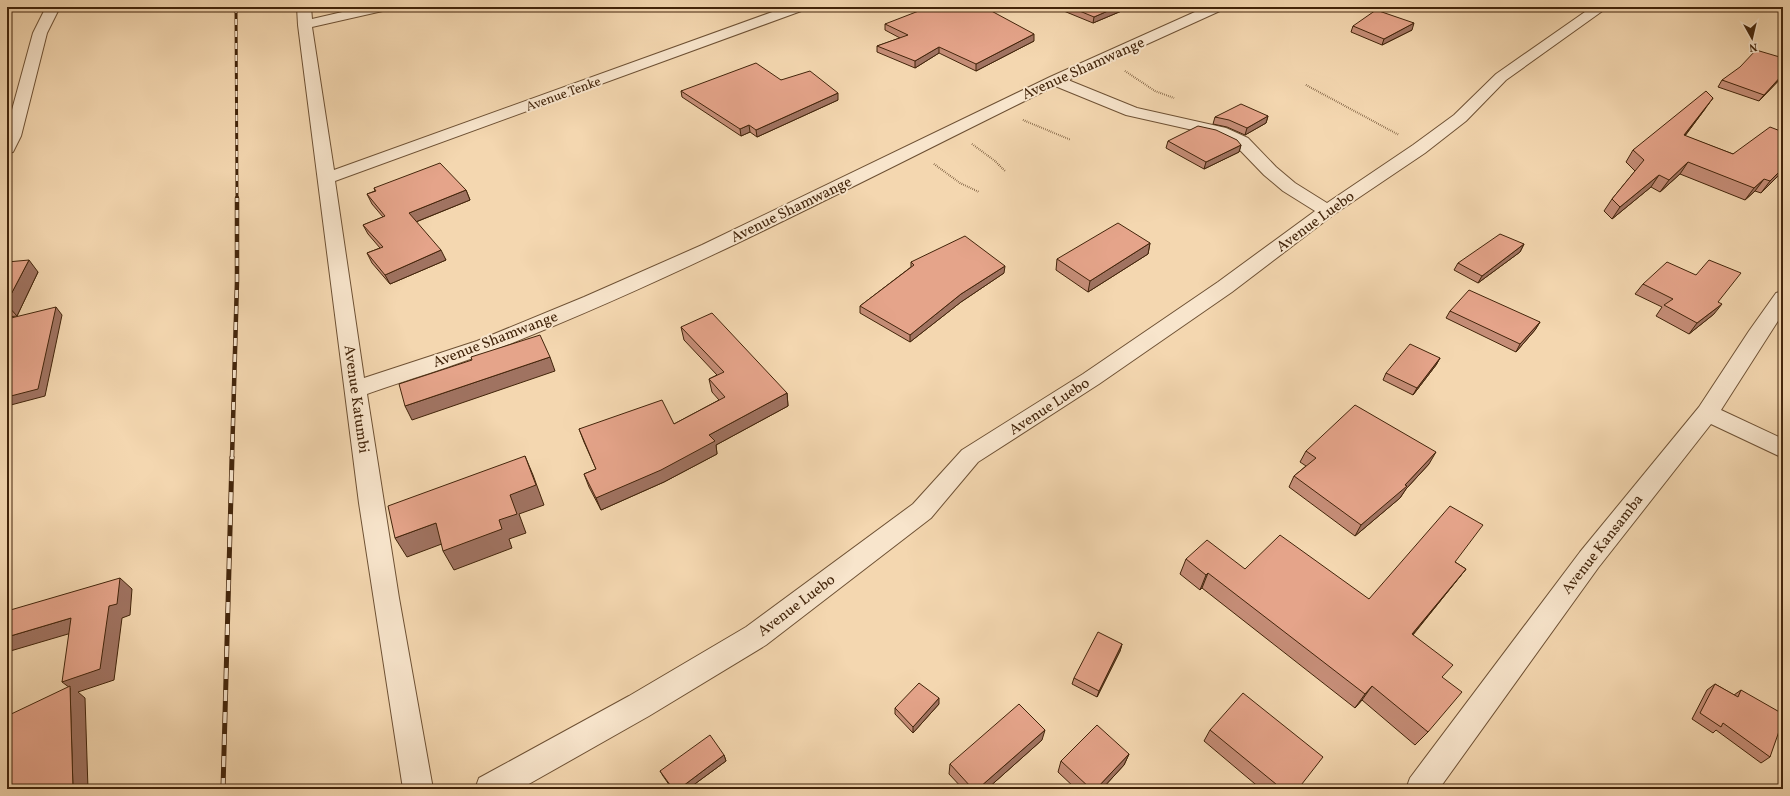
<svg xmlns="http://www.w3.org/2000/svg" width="1790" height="796" font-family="Vollkorn,serif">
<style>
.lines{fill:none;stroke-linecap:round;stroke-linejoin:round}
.minor-casing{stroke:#6e5134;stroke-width:2}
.path{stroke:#42240a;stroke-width:2;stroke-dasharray:0.5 1.5;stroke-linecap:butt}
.minor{fill:#f8e5cc;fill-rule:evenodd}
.rail-far2-casing{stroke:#42240a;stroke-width:3}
.rail-far1-casing{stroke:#42240a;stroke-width:4.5}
.rail-casing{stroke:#42240a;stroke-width:5}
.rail-far2{stroke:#f8e5cc;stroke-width:2;stroke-dasharray:6;stroke-linecap:butt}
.rail-far1{stroke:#f8e5cc;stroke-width:3;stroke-dasharray:8;stroke-linecap:butt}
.rail{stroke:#f8e5cc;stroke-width:3.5;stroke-dasharray:11;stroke-linecap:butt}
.wall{fill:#c58d77;stroke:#42240a}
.shaded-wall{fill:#a07361;stroke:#42240a}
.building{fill:#e5a48a;stroke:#42240a}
.labels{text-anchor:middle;stroke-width:4;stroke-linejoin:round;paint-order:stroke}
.far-street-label{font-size:13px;fill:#42240a;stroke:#f8e5cc}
.street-label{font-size:15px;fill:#42240a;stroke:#f8e5cc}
</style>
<rect width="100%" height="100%" fill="#f4d7b0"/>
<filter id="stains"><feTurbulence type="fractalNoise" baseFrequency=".005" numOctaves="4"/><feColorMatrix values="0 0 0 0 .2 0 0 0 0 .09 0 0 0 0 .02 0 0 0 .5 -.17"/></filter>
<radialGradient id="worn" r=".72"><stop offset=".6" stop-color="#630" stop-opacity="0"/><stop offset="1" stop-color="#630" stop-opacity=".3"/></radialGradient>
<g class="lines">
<!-- minor casing -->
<g class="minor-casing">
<g id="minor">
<path d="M46,7h14l-13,26 -26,103 -8,16 -6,1v-25l26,-95z"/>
<path d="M297,7h14l1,12 52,-12h25l-2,3 -75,17 22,143 452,-163h20l-2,3 -469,171 29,197 113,-37 107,-44 118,-52 348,-168 156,-70h18l-2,3 -154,70 69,28 89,20 22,10 28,29 19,16 32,20 86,-58 41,-30 42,-41 96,-67h16l-102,73 -40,41 -41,32 -92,62 -101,77 -133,92 -121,78 -47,56 -165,127 -117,71 -129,73h-45l4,-11 150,-82 117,-69 167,-123 49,-54 121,-76 135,-92 97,-71 -32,-20 -19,-16 -28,-29 -21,-11 -89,-20 -71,-29c-185,91 -369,189 -563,265 -41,16 -83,28 -125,43l32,204 34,191h-30l-44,-286 -61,-478z"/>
<path d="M1783,291v22l-62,97 62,29v19l-72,-34 -113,144 -159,221h-33l4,-11 170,-226 119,-145 50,-76 27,-38z"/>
</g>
</g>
<!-- path -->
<g class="path">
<path d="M1125,71l30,20 19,7"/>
<path d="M1306,85l93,50"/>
<path d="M1023,120l48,20"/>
<path d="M972,144l23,17 10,10"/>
<path d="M934,164l26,19 19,9"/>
</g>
<!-- minor -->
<use href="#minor" class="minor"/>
<!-- rail-far2 casing -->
<g class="rail-far2-casing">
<path id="rail-far2" d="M236,7l1,192"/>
</g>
<!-- rail-far1 casing -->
<g class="rail-far1-casing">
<path id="rail-far1" d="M232,458l5,-177v-83"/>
</g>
<!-- rail casing -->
<g class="rail-casing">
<path id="rail" d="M223,789l9,-332"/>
</g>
<!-- rail-far2 -->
<use href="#rail-far2" class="rail-far2"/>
<!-- rail-far1 -->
<use href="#rail-far1" class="rail-far1"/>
<!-- rail -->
<use href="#rail" class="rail"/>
</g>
<!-- wall -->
<g class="wall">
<path d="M1054,7h77l-38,16z"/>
<path d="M885,24l149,17 -58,30 -37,-18 -24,15 -38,-16v-6l23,-8 -15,-8z"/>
<path d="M1353,26l59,4 -30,15 -31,-13z"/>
<path d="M1783,58v18l-24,25 -41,-14 4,-7z"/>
<path d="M781,80l57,20 -81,37 -7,-5 -9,4 -59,-39 -1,-6z"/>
<path d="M1705,109l-20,27 48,18 50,-22v39l-22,22 -6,-2 -10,9 -65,-26 -20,18 -9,-5 -39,32 -8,-8 8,-12 23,-28 -9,-9 7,-12z"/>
<path d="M1268,116l-2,7 -21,12 -18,-8 -14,-3 2,-7z"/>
<path d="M1168,141l73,4 -2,7 -35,17 -38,-21z"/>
<path d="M374,188l92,2 4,10 -54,22 30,38 -56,24 -18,-21 -5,-10 13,-5 -12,-14 -5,-9 20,-8 -11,-13 -5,-10 8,-3z"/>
<path d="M1150,243l-2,11 -60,38 -32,-22 1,-11z"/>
<path d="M1524,244l-4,8 -42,31 -24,-13 4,-7z"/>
<path d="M7,262l31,10 -21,44 -10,1z"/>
<path d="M911,262l93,11 -43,29 -51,40 -50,-29v-7l51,-39z"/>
<path d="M1643,284l75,18 -4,12 -25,20 -33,-18 6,-9 -27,-13z"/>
<path d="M1450,311l90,11 -5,8 -19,22 -70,-34z"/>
<path d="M681,327l106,66 1,13 -72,39 1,9 -53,28 -63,28 -12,-23 -5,-13 12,-5 -12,-27 -5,-13 95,-5 45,-24 -7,-8 -3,-13 8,-4 -33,-35z"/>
<path d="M1440,358l-4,7 -23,30 -30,-15 3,-7z"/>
<path d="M1306,451l123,13 -23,25 -6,9 -45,38 -66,-49 5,-11 12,-10 -6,-4z"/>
<path d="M1186,559l59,10 124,30 86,-37 11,7 -53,66 29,42 -14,55 -13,13 -53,-45 -7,8 -153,-120 -2,2 -20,-16z"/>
<path d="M1122,644l-2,7 -23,46 -25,-13 2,-6z"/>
<path d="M1715,684l19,11 7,-5 29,67 -9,6 -45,-33 -3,3 -21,-14 15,-29z"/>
<path d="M939,704l-26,29 -18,-19v-6z"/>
<path d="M1210,730l88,59h-37l-57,-48z"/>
<path d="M1042,740l-55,49h-24l-14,-15 1,-10z"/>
<path d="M1129,754l-5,11 -22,24h-26l-18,-17 3,-11z"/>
<path d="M724,755l2,6 -38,28h-16l-9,-13 -3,-5z"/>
</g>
<!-- shaded-wall -->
<g class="shaded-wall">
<path d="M7,7h5l-5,6z"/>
<path d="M1117,7h14l-38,16 1,-6z"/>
<path d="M1414,23l-2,7 -30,15 2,-6z"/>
<path d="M1034,34v7l-58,30v-7z"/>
<path d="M939,47v6l-24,15v-7z"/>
<path d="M1783,74v2l-24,25 5,-6z"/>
<path d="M838,93v7l-81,37 -1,-7z"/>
<path d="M1713,98l-8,11 -29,38 8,-12z"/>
<path d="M1268,116l-2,7 -21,12 2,-7z"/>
<path d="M749,125l1,7 -9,4 -1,-7z"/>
<path d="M1241,145l-2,7 -35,17 2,-7z"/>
<path d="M1688,162l-8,12 -20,18 9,-12z"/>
<path d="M1783,168v3l-22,22 9,-12z"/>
<path d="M1659,175l-8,12 -39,32 8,-12z"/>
<path d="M1764,179l-9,12 -10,9 9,-12z"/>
<path d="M466,190l4,10 -57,23 -4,-10z"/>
<path d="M1150,243l-2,11 -60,38 2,-11z"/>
<path d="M1524,244l-4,8 -42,31 4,-7z"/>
<path d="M441,250l5,10 -56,24 -5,-9z"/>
<path d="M29,260l9,12 -21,44 -10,-11v-3z"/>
<path d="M1005,266l-1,7 -43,29 -51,40v-7l51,-41z"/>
<path d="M1722,304l-8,10 -25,20 8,-11z"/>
<path d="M56,307l6,8 -17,81 -38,10v-9z"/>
<path d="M1540,322l-5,8 -19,22 4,-8z"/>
<path d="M550,357l5,14 -143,49 -7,-14z"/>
<path d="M1440,358l-4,7 -23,30 4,-7z"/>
<path d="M787,393l1,13 -72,39 1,9 -53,28 -63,28 -5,-12 113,-63z"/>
<path d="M1436,452l-7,12 -23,25 -6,9 -45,38 6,-11 44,-40z"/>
<path d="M525,456l8,19 11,30 -25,9 7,19 -17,6 3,9 -58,22 -11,-19 56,-31 11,-25z"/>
<path d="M436,523l11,19 -40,15 -12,-19z"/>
<path d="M1466,569l-12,15 -53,65 11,-15z"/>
<path d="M1208,573l-6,15 -2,2 6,-15z"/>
<path d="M120,578l12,11 -2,26 -8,3 -8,62 -36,12 7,6 3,91h-15l-3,-101 -8,-6 47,-76z"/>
<path d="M71,618l14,11 -78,23v-15z"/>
<path d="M1122,644l-2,7 -23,46 2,-6z"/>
<path d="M1372,686l-10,14 -7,8 10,-14z"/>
<path d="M939,698v6l-26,29v-6z"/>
<path d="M1045,730l-3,10 -55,49h-7v-2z"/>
<path d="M1129,754l-5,11 -22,24h-6z"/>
<path d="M724,755l2,6 -38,28h-9z"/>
</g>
<!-- building -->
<g class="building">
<path d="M929,7h55l50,27 -58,30 -37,-17 -24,14 -38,-15 31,-11 -23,-11z"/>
<path d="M1070,7h47l-23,10z"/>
<path d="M1376,10l38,13 -30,16 -31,-13z"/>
<path d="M1756,50l27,8v16l-19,21 -42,-15 18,-13z"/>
<path d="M756,63l25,17 29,-9 28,22 -82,37 -7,-5 -9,4 -59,-38z"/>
<path d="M1706,91l7,7 -29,37 49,19 37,-27 13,5v36l-13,13 -6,-2 -10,9 -66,-26 -19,18 -10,-5 -39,32 -8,-8 32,-39 -11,-10z"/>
<path d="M1241,104l27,12 -21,12 -18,-8 -14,-3z"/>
<path d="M1198,126l18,4 21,10 4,5 -35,17 -38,-21z"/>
<path d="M440,163l26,27 -57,23 32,37 -56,25 -18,-22 16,-6 -20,-22 22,-9 -18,-22 9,-3 -2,-3z"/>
<path d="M1118,223l32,20 -60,38 -33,-22z"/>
<path d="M1500,234l24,10 -42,32 -24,-13z"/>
<path d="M965,236l40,30 -44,28 -51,41 -50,-29 54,-41 -3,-3z"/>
<path d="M29,260l-22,42v-40z"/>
<path d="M1709,260l32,13 -23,29 4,2 -25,19 -33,-18 9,-6 -30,-15 24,-22 29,13z"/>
<path d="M1469,290l71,32 -20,22 -70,-33z"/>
<path d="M56,307l-18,82 -31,8v-40l2,-8h-2v-30z"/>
<path d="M712,313l75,80 -78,42 6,6 -54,29 -65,28 -12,-24 12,-5 -17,-40 83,-29 12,24 51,-27 -16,-18 15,-7 -43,-45z"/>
<path d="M540,335l10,22 -145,49 -6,-22 73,-24 -1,-3z"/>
<path d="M1410,344l30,14 -23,30 -31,-15z"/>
<path d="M1355,405l81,47 -31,33 2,1 -46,39 -67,-49 22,-18 -10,-7z"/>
<path d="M525,456l11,29 -26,10 7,19 -18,6 3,9 -59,22 -7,-28 -41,15 -7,-32z"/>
<path d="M1450,506l33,19 -28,37 11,7 -54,65 41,31 -11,12 20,15 -34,40 -56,-46 -7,8 -157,-121 -2,2 -20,-16 21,-19 38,29 35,-34 89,64z"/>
<path d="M120,578l-3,26 -8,2 -9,63 -38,13 9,-64 -64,19v-26z"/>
<path d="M1098,632l24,12 -23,47 -25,-13z"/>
<path d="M919,683l20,15 -26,29 -18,-19z"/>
<path d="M1715,684l23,13 3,-7 42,24v6l-13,37 -47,-34 -2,4 -21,-14z"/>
<path d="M70,686l3,103 9,-4v4h-75v-73z"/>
<path d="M1243,693l80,64 -25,32h-16l-72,-59z"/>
<path d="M1019,704l26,26 -65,57h-9l-21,-23z"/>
<path d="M1097,725l32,29 -33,35h-5l-30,-28z"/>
<path d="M710,735l14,20 -45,34h-6l-13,-18z"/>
</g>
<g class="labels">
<!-- far-street labels -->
<g class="far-street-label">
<text transform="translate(563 93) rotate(-20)" y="5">Avenue Tenke</text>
</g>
<!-- street labels -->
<g class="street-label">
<text transform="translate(1083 68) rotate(-24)" y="5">Avenue Shamwange</text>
<text transform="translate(791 209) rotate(-26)" y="5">Avenue Shamwange</text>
<text transform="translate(1315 221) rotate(-36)" y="5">Avenue Luebo</text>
<text transform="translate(495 339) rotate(-21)" y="5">Avenue Shamwange</text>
<text transform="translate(357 399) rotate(82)" y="5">Avenue Katumbi</text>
<text transform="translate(1049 406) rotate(-33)" y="5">Avenue Luebo</text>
<text transform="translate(1602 544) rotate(-52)" y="5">Avenue Kansamba</text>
<text transform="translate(796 605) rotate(-37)" y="5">Avenue Luebo</text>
</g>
</g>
<!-- margin -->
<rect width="1790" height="796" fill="none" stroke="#f4d7b0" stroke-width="24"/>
<rect x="8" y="8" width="1774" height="780" fill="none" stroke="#42240a" stroke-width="2"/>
<rect x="12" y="12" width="1766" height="772" fill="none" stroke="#42240a"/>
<!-- north arrow -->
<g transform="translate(1752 38) rotate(172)" stroke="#f8e5cc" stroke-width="3" paint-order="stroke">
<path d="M0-3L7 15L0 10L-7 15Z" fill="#42240a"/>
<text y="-6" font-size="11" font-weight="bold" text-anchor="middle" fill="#42240a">N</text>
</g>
<rect width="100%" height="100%" filter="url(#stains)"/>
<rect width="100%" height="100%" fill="url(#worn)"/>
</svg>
